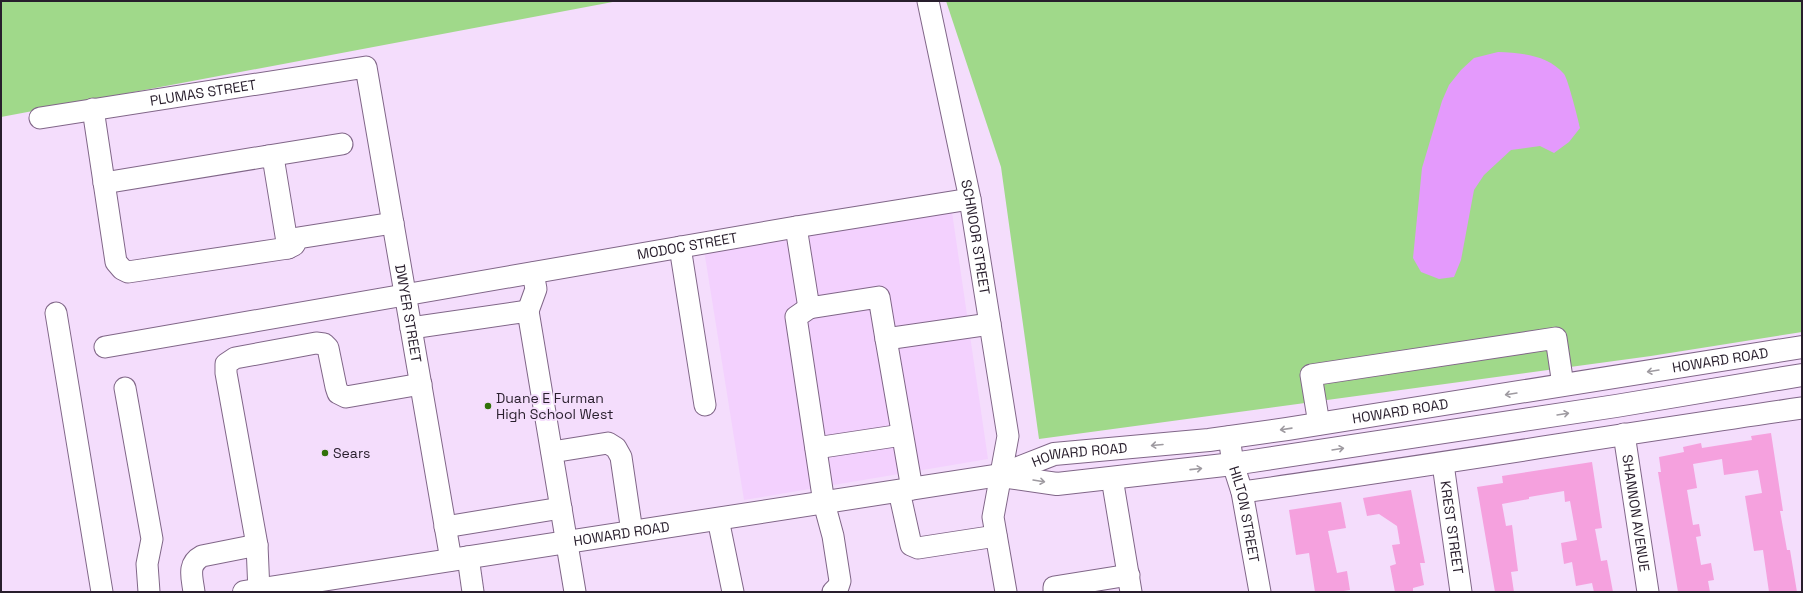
<svg xmlns="http://www.w3.org/2000/svg" width="1803" height="593" font-family="'Space Grotesk',sans-serif">
<style>
.built{fill:#f3d1fe}
.green{fill:#a0d98a}
.water{fill:#e49afc}
.building{fill:#f5a1de}
.lines{fill:none;stroke-linecap:round;stroke-linejoin:round}
.minor-casing{stroke:#806688;stroke-width:23}
.major-casing{stroke:#806688;stroke-width:24}
.minor{stroke:#fff;stroke-width:21}
.major{stroke:#fff;stroke-width:22}
.oneway{stroke:#9e9aa0}
.poi-dot{fill:#307109;stroke:#f4ddfc;stroke-width:1.5}
.labels{text-anchor:middle;stroke-width:4;stroke-linejoin:round;paint-order:stroke}
.street-label{font-size:14px;fill:#281e2c;stroke:#f4ddfc}
.poi-label{font-size:14px;fill:#281e2c;stroke:#f4ddfc;text-anchor:start}
</style>
<rect width="100%" height="100%" fill="#f4ddfc"/>
<!-- built -->
<path class="built" d="M952,212l36,247 -244,41 -40,-250z"/>
<!-- green -->
<g class="green">
<path d="M1,1h617l-617,116z"/>
<path d="M946,1h856v331l-151,24 -612,83 -38,-272z"/>
</g>
<!-- water -->
<path class="water" d="M1498,52c24,1 50,3 66,22 4,5 14,45 16,54l-11,14 -15,11 -14,-7 -29,4 -27,25 -10,15 -13,70 -7,17 -15,2 -18,-7 -8,-14 9,-90 20,-67 7,-16 12,-15 13,-12z"/>
<!-- building -->
<g class="building">
<path d="M1771,433l12,78h-3l7,39h3l7,42h-28l-6,-42 -9,1 -9,-55 17,-3 -4,-23 -34,5 -2,-16 -29,5 4,24 -10,2 6,35 6,-1 2,12 -5,1 5,28 10,-2 3,17 -6,1 2,11h-32l-20,-120h3l-2,-15 25,-5 -1,-5 18,-4 1,5 50,-8 -1,-4z"/>
<path d="M1592,462l10,66 -7,1 6,32 6,-1 6,32h-19l-2,-9 -16,3 -4,-24 -8,2 -3,-21 16,-3 -7,-39 -5,1 -1,-11 -35,6v2l-27,5 4,22 6,-1 6,46 -7,1 3,20h-19l-18,-105 26,-4 -1,-7z"/>
<path d="M1411,490l14,73h-5l4,22 -11,3v4h-18l-5,-26 6,-2 -4,-19 8,-1 -3,-18 -18,-12 -12,2 -4,-18z"/>
<path d="M1341,502l5,26 -18,3 9,42 10,-2 3,19 -13,2h-22l-6,-39 -13,2 -7,-45z"/>
</g>
<g class="lines">
<!-- minor casing -->
<g class="minor-casing">
<g id="minor">
<path id="s1" d="M928,1l42,198 38,237 -15,81 13,75"/>
<path d="M93,109l23,153 6,7 6,3 160,-24 6,-3 4,-7 95,-15"/>
<path id="s2" d="M40,118l326,-51 85,493"/>
<path d="M268,156l74,-12"/>
<path d="M104,183l164,-27 6,7 14,85"/>
<path d="M796,227l13,81 70,-11 7,42 104,-15"/>
<path d="M680,247l25,158"/>
<path d="M809,308l-13,9 28,186 9,33 7,45 -2,6 -5,5"/>
<path d="M528,311l8,-22 -3,-16"/>
<path d="M56,313l46,279"/>
<path d="M411,328l117,-17 47,281"/>
<path d="M886,339l26,150"/>
<path id="s3" d="M105,347l691,-120 174,-28"/>
<path d="M125,388l27,151 -5,25 2,28"/>
<path d="M1319,424l-8,-49 245,-37 7,47"/>
<path id="s4" d="M1624,434l24,158"/>
<path id="s5" d="M1229,437l4,27 9,28 18,100"/>
<path d="M816,448l86,-13"/>
<path d="M552,452l56,-9 8,5 5,9 11,75"/>
<path id="s6" d="M1443,464l18,128"/>
<path d="M1112,478l19,114"/>
<path d="M899,491l12,54 7,3 78,-12"/>
<path d="M1242,492c187,-26 373,-57 560,-84"/>
<path d="M718,519l15,73"/>
<path d="M445,527l116,-19"/>
<path d="M468,557l5,35"/>
<path d="M194,592c-2,-15 -7,-28 8,-36l55,-11"/>
<path d="M259,592l-2,-47 -31,-172v-9l9,-6 81,-15 8,1 4,4 8,39 2,6 8,4 75,-13"/>
<path d="M1054,592v-5l75,-12"/>
</g>
</g>
<!-- major casing -->
<g class="major-casing">
<g id="major">
<path d="M1001,476l56,8 176,-20 383,-58 186,-31"/>
<path id="s7" d="M244,592l756,-117 54,-21 155,-14 78,-11 515,-82"/>
</g>
</g>
<!-- minor -->
<use href="#minor" class="minor"/>
<!-- major -->
<use href="#major" class="major"/>
</g>
<!-- one-way arrows -->
<defs><path id="oneway-shaft" d="M-6 0H5M1.5-3L5.5 0L1.5 3" fill="none" stroke-width="1.6" stroke-linecap="round" stroke-linejoin="round"/></defs>
<g class="oneway">
<use href="#oneway-shaft" transform="translate(1653 371) rotate(171)"/>
<use href="#oneway-shaft" transform="translate(1511 394) rotate(171)"/>
<use href="#oneway-shaft" transform="translate(1563 414) rotate(-9)"/>
<use href="#oneway-shaft" transform="translate(1286 429) rotate(172)"/>
<use href="#oneway-shaft" transform="translate(1157 445) rotate(175)"/>
<use href="#oneway-shaft" transform="translate(1338 449) rotate(-9)"/>
<use href="#oneway-shaft" transform="translate(1196 469) rotate(-6)"/>
<use href="#oneway-shaft" transform="translate(1039 481) rotate(9)"/>
</g>
<!-- markers -->
<g class="poi-dot">
<circle cx="488" cy="406" r="4"/>
<circle cx="325" cy="453" r="4"/>
</g>
<g class="labels">
<!-- street labels -->
<g class="street-label">
<text dy="5" stroke="none"><textPath href="#s2" startOffset="165">PLUMAS STREET</textPath></text>
<text dy="5" stroke="none"><textPath href="#s1" startOffset="241">SCHNOOR STREET</textPath></text>
<text dy="5" stroke="none"><textPath href="#s3" startOffset="591">MODOC STREET</textPath></text>
<text dy="5" stroke="none"><textPath href="#s2" startOffset="580">DWYER STREET</textPath></text>
<text dy="5" stroke="none"><textPath href="#s7" startOffset="1496">HOWARD ROAD</textPath></text>
<text dy="5" stroke="none"><textPath href="#s7" startOffset="1172">HOWARD ROAD</textPath></text>
<text dy="5" stroke="none"><textPath href="#s7" startOffset="848">HOWARD ROAD</textPath></text>
<text dy="5" stroke="none"><textPath href="#s4" startOffset="80">SHANNON AVENUE</textPath></text>
<text dy="5" stroke="none"><textPath href="#s5" startOffset="79">HILTON STREET</textPath></text>
<text dy="5" stroke="none"><textPath href="#s6" startOffset="64">KREST STREET</textPath></text>
<text dy="5" stroke="none"><textPath href="#s7" startOffset="382">HOWARD ROAD</textPath></text>
</g>
<!-- poi labels -->
<g class="poi-label">
<text x="496" y="403">Duane E Furman<tspan x="496" dy="16">High School West</tspan></text>
<text x="333" y="458">Sears</text>
</g>
</g>
<!-- border -->
<rect width="1803" height="593" fill="none" stroke="#281e2c" stroke-width="4"/>
</svg>
